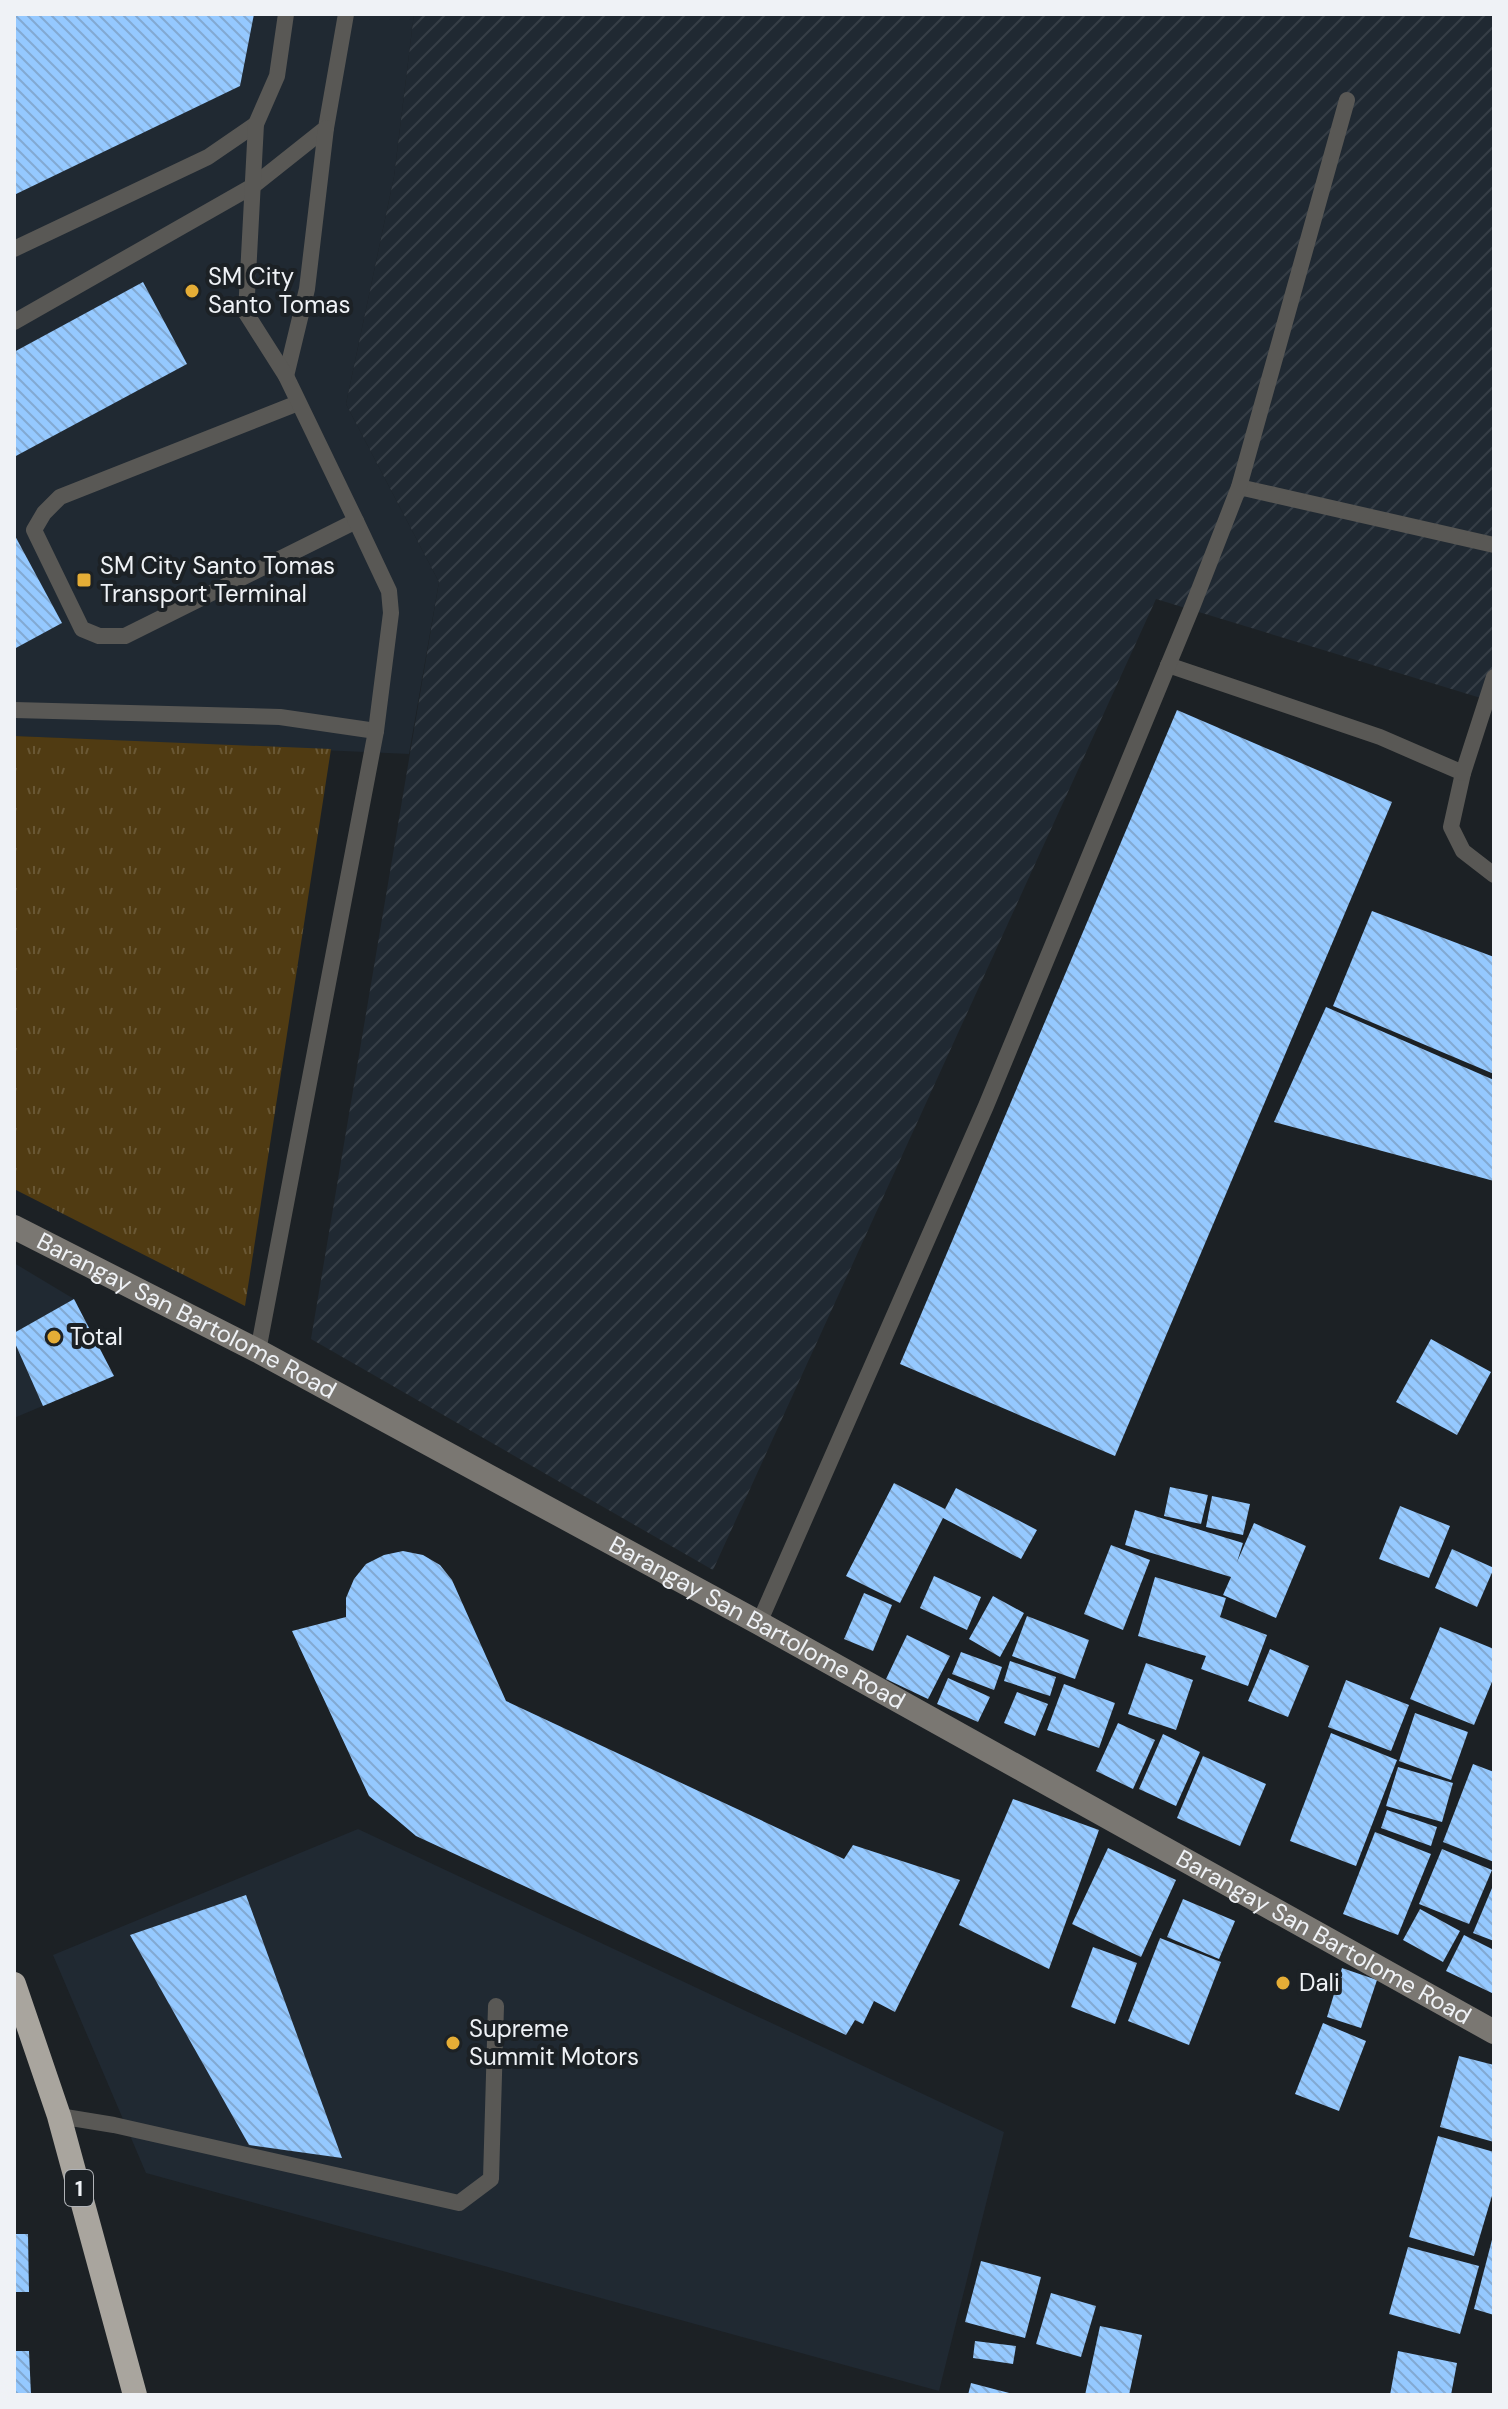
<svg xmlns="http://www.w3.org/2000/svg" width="1508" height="2409" font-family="'DM Sans',sans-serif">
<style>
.built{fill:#202932}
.industrial{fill:url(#industrial-furrows)}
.grass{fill:url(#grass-tufts)}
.building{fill:url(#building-back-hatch)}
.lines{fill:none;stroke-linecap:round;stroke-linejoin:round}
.lane{stroke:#595855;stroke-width:16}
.secondary{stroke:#7a7772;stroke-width:24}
.highway{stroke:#a9a59e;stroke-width:24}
.poi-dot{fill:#e5ad36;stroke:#1c2125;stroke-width:3}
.labels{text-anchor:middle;stroke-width:8;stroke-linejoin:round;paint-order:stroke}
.shield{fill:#1c2125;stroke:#b0b3b7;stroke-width:2}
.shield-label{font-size:22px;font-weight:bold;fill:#eff2f6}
.poi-label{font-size:24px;fill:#eff2f6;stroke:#1c2125;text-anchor:start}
.street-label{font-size:24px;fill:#eff2f6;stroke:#1c2125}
</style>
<defs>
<pattern id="industrial-furrows" width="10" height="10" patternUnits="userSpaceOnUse" patternTransform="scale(2)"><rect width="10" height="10" fill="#202932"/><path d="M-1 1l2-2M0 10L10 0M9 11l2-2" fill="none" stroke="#363e46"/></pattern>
<pattern id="grass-tufts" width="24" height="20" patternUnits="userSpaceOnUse" patternTransform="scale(2)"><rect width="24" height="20" fill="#503b12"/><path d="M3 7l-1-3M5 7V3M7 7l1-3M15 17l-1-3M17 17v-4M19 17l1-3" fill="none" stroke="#6a5835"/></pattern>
<pattern id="building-back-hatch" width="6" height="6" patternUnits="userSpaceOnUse" patternTransform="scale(2)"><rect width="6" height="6" fill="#95c9ff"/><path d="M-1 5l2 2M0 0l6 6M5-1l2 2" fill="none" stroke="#82a9d2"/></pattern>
</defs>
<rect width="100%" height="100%" fill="#1c2125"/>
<!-- built -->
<g class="built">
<path d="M14,14h400l-20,163 -48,227 93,178 -30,172 -395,-18z"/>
<path d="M14,1263l60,36 40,77 -100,42z"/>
<path d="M358,1829l646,303 -65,259 -793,-218 -93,-218z"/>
</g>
<!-- industrial -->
<path class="industrial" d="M414,14h1080v688l-338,-103 -443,971 -402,-231 128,-757 -93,-178 48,-227z"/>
<!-- grass -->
<path class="grass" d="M14,736l317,13 -86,557 -231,-117z"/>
<!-- building -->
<g class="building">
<path d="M14,14h240l-14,72 -226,109z"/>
<path d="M143,282l44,82 -173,93v-105z"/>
<path d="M14,534l48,89 -48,26z"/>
<path d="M1177,710l215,92 -277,654 -215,-92z"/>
<path d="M1372,911l122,46v117l-161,-68z"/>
<path d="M1326,1007l168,73v101l-220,-59z"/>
<path d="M74,1299l40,77 -71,30 -29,-65v-8z"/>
<path d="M1431,1339l60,33 -34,63 -61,-33z"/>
<path d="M894,1483l51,26 11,-21 81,42 -16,29 -78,-41 -43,85 -54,-27z"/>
<path d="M1170,1487l38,8 -7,29 -37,-8z"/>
<path d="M1212,1496l38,8 -7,31 -37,-8z"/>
<path d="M1400,1506l50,20 -21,52 -50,-19z"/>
<path d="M1135,1510l108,33 -6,19 17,-39 52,23 -30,72 -53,-23 8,-18 -106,-32z"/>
<path d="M1111,1545l39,15 -27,70 -39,-16z"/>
<path d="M1452,1549l42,19 -17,39 -42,-19z"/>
<path d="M403,1551l20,4 17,10 12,15 54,121 338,158 9,-14 107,35 -65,132 -21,-11 -11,23 -8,-4 -9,15 -430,-199 -47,-40 -77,-165 54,-14v-19l8,-19 12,-15 18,-9z"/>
<path d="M934,1576l47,21 -14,33 -47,-22z"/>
<path d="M1155,1577l71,21 -6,19 47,18 -19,51 -47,-17 5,-13 -68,-20z"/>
<path d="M864,1593l28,12 -19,46 -29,-12z"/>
<path d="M993,1596l31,17 -24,44 -31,-18z"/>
<path d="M1027,1616l62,24 -14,39 -63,-23z"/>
<path d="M1440,1627l54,22v28l-20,48 -64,-26z"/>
<path d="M907,1635l43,21 -22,43 -42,-20z"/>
<path d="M1270,1649l39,17 -21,51 -40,-16z"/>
<path d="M961,1652l41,15 -8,23 -42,-16z"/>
<path d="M1010,1661l46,16 -6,19 -46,-15z"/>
<path d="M1146,1663l47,17 -17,50 -48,-16z"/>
<path d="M948,1678l42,19 -12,25 -41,-18z"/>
<path d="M1346,1680l63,25 -18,46 -63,-24z"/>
<path d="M1064,1684l51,19 -16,45 -52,-18z"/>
<path d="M1017,1692l31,12 -13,32 -31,-13z"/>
<path d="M1415,1713l53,19 -17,48 -52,-19z"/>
<path d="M1118,1723l37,17 -22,49 -37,-18z"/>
<path d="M1331,1733l66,27 -41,106 -66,-25z"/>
<path d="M1163,1734l37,18 -24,54 -37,-17z"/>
<path d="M1203,1756l63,28 -26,62 -63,-28z"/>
<path d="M1473,1764l21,8v90l-51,-20z"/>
<path d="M1398,1767l55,16 -11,39 -56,-16z"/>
<path d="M1013,1799l86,31 -50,139 -90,-44z"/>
<path d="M1387,1810l50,17 -6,19 -50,-18z"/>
<path d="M1375,1832l56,22 -33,81 -55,-21z"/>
<path d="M1108,1848l68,32 -35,77 -69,-33z"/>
<path d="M1442,1849l50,21 -23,54 -50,-20z"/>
<path d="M1492,1888l2,1v52l-21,-8z"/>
<path d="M246,1895l96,263 -93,-13 -119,-210z"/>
<path d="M1183,1899l52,22 -16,38 -52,-22z"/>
<path d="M1420,1909l40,22 -17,31 -40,-22z"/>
<path d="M1464,1935l30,15v44l-48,-23z"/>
<path d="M1160,1938l61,24 -32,83 -61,-24z"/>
<path d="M1093,1947l44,16 -22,61 -44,-17z"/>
<path d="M1342,1968l35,12 -16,48 -34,-11z"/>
<path d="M1323,2023l43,18 -27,70 -44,-17z"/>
<path d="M1459,2056l35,9v77l-54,-15z"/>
<path d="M1438,2136l56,16v37l-20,67 -65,-19z"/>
<path d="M14,2234h14l1,58h-15z"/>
<path d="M1493,2236h1v79l-20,-6z"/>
<path d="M1408,2247l71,19 -19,68 -71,-20z"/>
<path d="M981,2261l60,16 -16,61 -60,-16z"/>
<path d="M1051,2293l45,13 -15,51 -45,-13z"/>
<path d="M1100,2326l42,9 -13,60h-44z"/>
<path d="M975,2341l41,5 -3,18 -40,-6z"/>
<path d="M14,2351h15l2,44h-17z"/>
<path d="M1398,2351l59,12 -6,32h-61z"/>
<path d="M971,2383l42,11v1h-45z"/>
</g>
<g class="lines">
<!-- lane -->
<g class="lane">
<path d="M14,249l194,-92 48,-33"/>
<path d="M14,322l239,-136 73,-58 20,-114"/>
<path d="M286,376l21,-87 19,-161"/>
<path d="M298,403l-238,94 -16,16 -10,17 48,99 17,7h26l231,-115"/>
<path d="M1239,487l255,58"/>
<path d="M1168,665l212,72 83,36 -12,54 12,24 31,24"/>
<path d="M14,710l266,7 96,14"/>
<path d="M1463,773l31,-96"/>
<path d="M258,1351l118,-620 15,-118 -2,-22 -33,-70 -70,-145 -40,-63 10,-189 21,-48 9,-62"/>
<path d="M759,1623l227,-517 207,-501 46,-118 108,-387"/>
<path d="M59,2116l55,9 345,78 32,-24 5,-173"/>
</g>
<!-- secondary -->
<path class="secondary" id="s1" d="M14,1227l244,124 501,272 735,409"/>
<!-- highway -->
<path class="highway" d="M14,1984l45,132 76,279"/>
</g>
<!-- markers -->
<g class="poi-dot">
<circle cx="192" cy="291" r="8"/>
<rect x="76" y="572" width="16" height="16" rx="4"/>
<circle cx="54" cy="1337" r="8"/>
<circle cx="1283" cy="1983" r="8"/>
<circle cx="453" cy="2043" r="8"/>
</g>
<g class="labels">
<!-- shield labels -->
<rect class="shield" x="65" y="2170" width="28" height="36" rx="6"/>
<g class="shield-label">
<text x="79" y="2196">1</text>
</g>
<!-- poi labels -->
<g class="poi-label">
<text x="208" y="285">SM City<tspan x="208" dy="28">Santo Tomas</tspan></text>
<text x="100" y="574">SM City Santo Tomas<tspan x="100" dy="28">Transport Terminal</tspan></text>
<text x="70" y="1345">Total</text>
<text x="1299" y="1991">Dali</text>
<text x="469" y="2037">Supreme<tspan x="469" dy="28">Summit Motors</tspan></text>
</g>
<!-- street labels -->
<g class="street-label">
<text dy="8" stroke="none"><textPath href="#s1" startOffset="194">Barangay San Bartolome Road</textPath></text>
<text dy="8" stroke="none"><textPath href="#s1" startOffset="842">Barangay San Bartolome Road</textPath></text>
<text dy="8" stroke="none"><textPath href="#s1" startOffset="1490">Barangay San Bartolome Road</textPath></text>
</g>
</g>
<!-- border -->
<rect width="1508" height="2409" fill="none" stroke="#eff2f6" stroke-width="32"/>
</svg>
